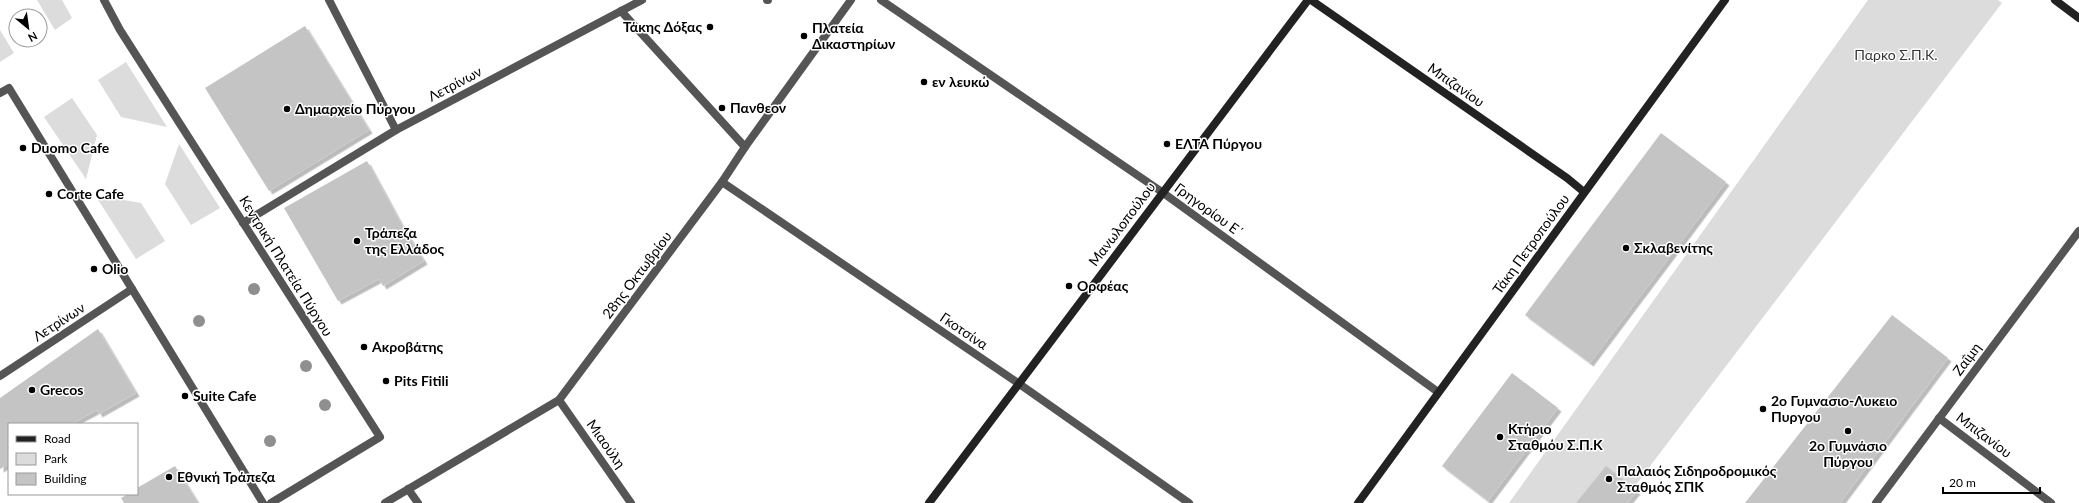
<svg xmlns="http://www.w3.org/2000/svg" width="2079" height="503" font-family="Lato,sans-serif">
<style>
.green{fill:#dcdcdc}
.building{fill:#c4c4c4;filter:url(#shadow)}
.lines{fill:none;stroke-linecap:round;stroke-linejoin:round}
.street{stroke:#555;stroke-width:8}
.secondary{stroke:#222;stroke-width:8}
.tree{fill:#8f8f8f}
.poi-dot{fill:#000;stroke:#fff;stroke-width:1.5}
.labels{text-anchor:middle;stroke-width:3;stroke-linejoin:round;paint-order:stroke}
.poi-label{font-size:14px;font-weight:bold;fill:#000;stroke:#fff;text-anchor:start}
.park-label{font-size:14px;fill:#333;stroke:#fff}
.street-label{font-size:14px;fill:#000;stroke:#fff}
</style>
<defs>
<filter id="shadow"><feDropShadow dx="3.5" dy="3.5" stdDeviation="0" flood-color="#0004"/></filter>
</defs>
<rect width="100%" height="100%" fill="#fff"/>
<!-- green -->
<g class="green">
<path d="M37,0h25l10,18 -17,12z"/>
<path d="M1868,0h130l4,3 -380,500h-113z"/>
<path d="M0,30l14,23 -14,9z"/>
<path d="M126,62l41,65 -46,-10 -23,-37z"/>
<path d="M72,98l25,37 -11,44 -42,-62z"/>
<path d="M179,144l41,64 -29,17 -26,-41z"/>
<path d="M95,195l46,8 24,38 -29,18z"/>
</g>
<!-- building -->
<g class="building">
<path d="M305,26l64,104 -100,61 -64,-103z"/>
<path d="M1661,133l65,49 -136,181 -65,-48z"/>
<path d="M367,161l33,61 24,39 -41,25 -4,-7 -41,22 -54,-93z"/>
<path d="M1892,315l56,43 -108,145h-95z"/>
<path d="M98,329l38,64 -37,21 -2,-4 -26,14h-62v40l-9,5v-71z"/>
<path d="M1512,373l46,35 -70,93 -46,-35z"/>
<path d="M175,466l23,37h-74l-3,-5 7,-4h9v-6z"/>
<path d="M1606,466l31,25 -10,12h-51z"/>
</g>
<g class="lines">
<!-- street -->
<g class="street">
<path d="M104,0l16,30 260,407 -109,66"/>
<path d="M329,0l67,130"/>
<path d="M767,0h1"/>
<path d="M881,0l281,192 276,200"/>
<path d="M621,11l124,136"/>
<path d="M0,93l9,-5 254,415"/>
<path d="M722,182l296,201 171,120"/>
<path d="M243,223l153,-93 246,-130"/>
<path d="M0,376l132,-87"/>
<path d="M559,400l72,103"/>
<path d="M1939,418l112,85"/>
<path d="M408,489l10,14"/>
<path d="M385,503l174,-103 163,-218 23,-35 106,-147"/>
<path d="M1876,503l203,-272"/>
</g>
<!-- secondary -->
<g class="secondary">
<path d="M1311,0l256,178 17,14"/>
<path d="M2055,0l24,18"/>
<path d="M929,503l379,-503"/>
<path d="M1358,503l367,-503"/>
</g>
</g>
<!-- trees -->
<g class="tree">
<circle cx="254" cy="289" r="6"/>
<circle cx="199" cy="321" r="6"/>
<circle cx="306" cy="366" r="6"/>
<circle cx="325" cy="405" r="6"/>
<circle cx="270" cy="441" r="6"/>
</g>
<!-- markers -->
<g class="poi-dot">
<circle cx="710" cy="27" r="4"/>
<circle cx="804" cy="36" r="4"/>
<circle cx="924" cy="82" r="4"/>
<circle cx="722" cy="108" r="4"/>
<circle cx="287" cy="109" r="4"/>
<circle cx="1167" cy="144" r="4"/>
<circle cx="23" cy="148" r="4"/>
<circle cx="49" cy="194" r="4"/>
<circle cx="357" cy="241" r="4"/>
<circle cx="1626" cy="248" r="4"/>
<circle cx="94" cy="269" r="4"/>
<circle cx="1069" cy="286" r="4"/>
<circle cx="364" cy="347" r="4"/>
<circle cx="386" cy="381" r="4"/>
<circle cx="32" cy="390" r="4"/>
<circle cx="185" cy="396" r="4"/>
<circle cx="1763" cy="409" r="4"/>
<circle cx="1848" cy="431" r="4"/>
<circle cx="1500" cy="437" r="4"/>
<circle cx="169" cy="477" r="4"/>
<circle cx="1609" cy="479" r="4"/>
</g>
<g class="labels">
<!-- poi labels -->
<g class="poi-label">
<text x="702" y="32" text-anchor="end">Τάκης Δόξας</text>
<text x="812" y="33">Πλατεία<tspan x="812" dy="16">Δικαστηρίων</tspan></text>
<text x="932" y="87">εν λευκώ</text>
<text x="730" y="113">Πανθεον</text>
<text x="295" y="114">Δημαρχείο Πύργου</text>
<text x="1175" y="149">ΕΛΤΑ Πύργου</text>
<text x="31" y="153">Duomo Cafe</text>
<text x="57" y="199">Corte Cafe</text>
<text x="365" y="238">Τράπεζα<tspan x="365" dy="16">της Ελλάδος</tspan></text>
<text x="1634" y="253">Σκλαβενίτης</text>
<text x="102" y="274">Olio</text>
<text x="1077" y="291">Ορφέας</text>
<text x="372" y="352">Ακροβάτης</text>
<text x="394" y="386">Pits Fitili</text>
<text x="40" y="395">Grecos</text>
<text x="193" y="401">Suite Cafe</text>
<text x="1771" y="406">2ο Γυμνασιο-Λυκειο<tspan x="1771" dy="16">Πυργου</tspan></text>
<text x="1508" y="434">Κτήριο<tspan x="1508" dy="16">Σταθμόυ Σ.Π.Κ</tspan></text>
<text x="1848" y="451" text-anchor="middle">2ο Γυμνάσιο<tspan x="1848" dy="16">Πύργου</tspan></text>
<text x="1617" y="476">Παλαιός Σιδηροδρομικός<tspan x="1617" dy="16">Σταθμός ΣΠΚ</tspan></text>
<text x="177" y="482">Εθνική Τράπεζα</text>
</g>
<!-- park labels -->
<g class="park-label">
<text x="1896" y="60">Παρκο Σ.Π.Κ.</text>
</g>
<!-- street labels -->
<g class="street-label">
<text transform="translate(455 84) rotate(-28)" y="5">Λετρίνων</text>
<text transform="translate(1456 85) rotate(35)" y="5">Μπιζανίου</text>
<text transform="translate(1209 210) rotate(36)" y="5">Γρηγορίου Ε΄</text>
<text transform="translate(1122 224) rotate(-53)" y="5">Μανωλοπούλου</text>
<text transform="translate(1531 244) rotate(-54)" y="5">Τάκη Πετροπούλου</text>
<text transform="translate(286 266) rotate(58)" y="5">Κεντρική Πλατεία Πύργου</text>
<text transform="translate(637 275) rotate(-53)" y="5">28ης Οκτωβρίου</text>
<text transform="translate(59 322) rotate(-33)" y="5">Λετρίνων</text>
<text transform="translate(964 331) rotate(34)" y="5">Γκοτσίνα</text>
<text transform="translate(1967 359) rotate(-53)" y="5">Ζαΐμη</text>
<text transform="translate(1984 435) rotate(37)" y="5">Μπιζανίου</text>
<text transform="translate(606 444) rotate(55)" y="5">Μιαούλη</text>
</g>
</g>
<!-- legend -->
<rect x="8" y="423" width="130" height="72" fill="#ffffff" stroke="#999999"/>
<rect x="16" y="436" width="20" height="6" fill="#222222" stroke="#999999"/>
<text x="44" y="443" font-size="12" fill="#000000">Road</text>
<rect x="16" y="453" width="20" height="12" fill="#dcdcdc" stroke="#999999"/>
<text x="44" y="463" font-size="12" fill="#000000">Park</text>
<rect x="16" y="473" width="20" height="12" fill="#c4c4c4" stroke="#999999"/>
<text x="44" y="483" font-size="12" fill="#000000">Building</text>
<!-- north arrow -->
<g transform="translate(28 28) rotate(151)"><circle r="19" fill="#ffffff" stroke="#999999"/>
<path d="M0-3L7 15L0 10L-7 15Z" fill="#000000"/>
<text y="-6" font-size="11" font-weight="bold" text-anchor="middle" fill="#000000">N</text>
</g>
<!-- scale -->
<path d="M1943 487v6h97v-6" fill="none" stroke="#000000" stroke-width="2"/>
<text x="1949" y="487" font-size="12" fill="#000000" stroke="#ffffff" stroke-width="3" paint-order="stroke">20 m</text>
</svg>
